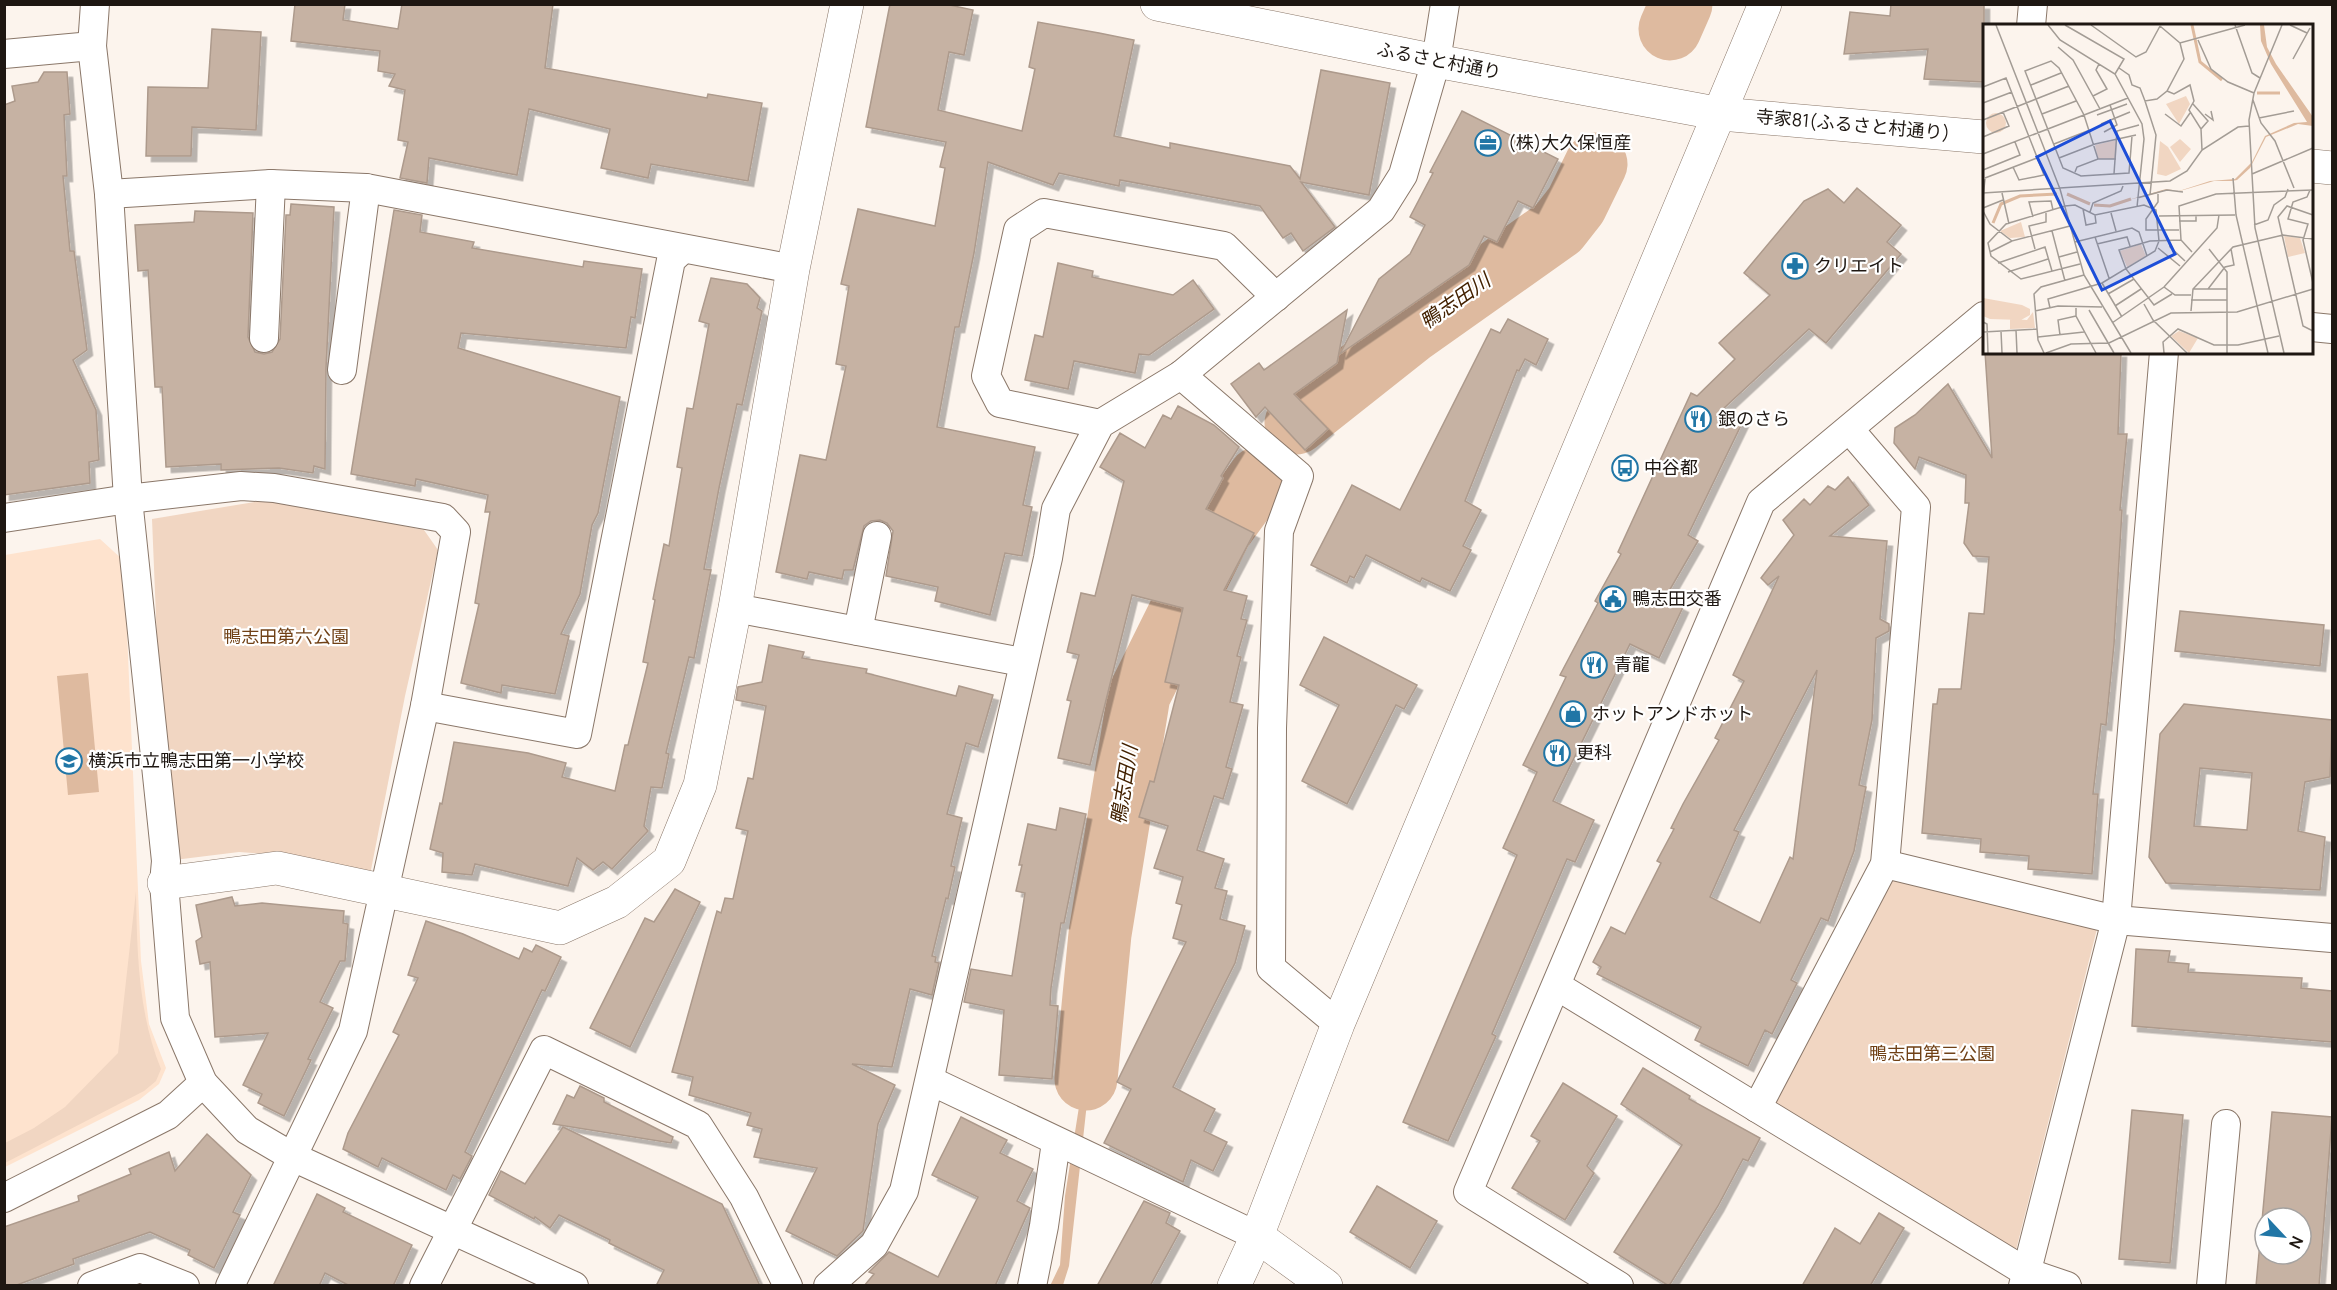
<svg xmlns="http://www.w3.org/2000/svg" width="2337" height="1290" font-family="Manrope,'Noto Sans JP',sans-serif">
<style>
.built{fill:#fee3ce}
.green{fill:#f1d6c2}
.water{fill:#deba9f}
.lines{fill:none;stroke-linecap:round;stroke-linejoin:round}
.river{stroke:#deba9f;stroke-width:63}
.building{fill:#c6b2a3;stroke:#ad9a8c;stroke-width:1.5;fill-rule:evenodd;filter:url(#shadow)}
.minor-casing{stroke:#8a7769;stroke-width:30}
.tertiary-casing{stroke:#8a7769;stroke-width:34}
.minor{stroke:#fff;stroke-width:28}
.tertiary{stroke:#fff;stroke-width:33}
.labels{text-anchor:middle;stroke-width:4.5;stroke-linejoin:round;paint-order:stroke}
.street-label{font-size:18px;fill:#1e1712;stroke:#fff}
.poi-label{font-size:18px;fill:#1e1712;stroke:#fff;text-anchor:start}
.park-label{font-size:18px;fill:#704116;stroke:#fff}
.water-label{font-size:20px;font-style:italic;fill:#432100;stroke:#fff}
.inset-river{fill:none;stroke:#deba9f;stroke-width:3}
.inset-road{fill:none;stroke:#a39c95;stroke-width:1.5}
.view{fill:#1d4ed8;fill-opacity:0.15;stroke:#1d4ed8;stroke-width:3}
.inset-edge{fill:none;stroke:#1e1712;stroke-width:3}
</style>
<defs>
<filter id="shadow"><feDropShadow dx="5.5" dy="5.5" stdDeviation="0" flood-color="#0004"/></filter>
</defs>
<rect width="100%" height="100%" fill="#fcf4ed"/>
<!-- built -->
<path class="built" d="M100,539l24,22 17,400 8,63 17,44 -7,16 -20,16 -134,67v-612z"/>
<!-- green -->
<g class="green">
<path d="M272,499l152,31 14,20 -33,146 -35,179 -74,-19 -57,-4 -73,9 -14,-342z"/>
<path d="M1885,864l215,53 -84,333 -259,-142z"/>
<path d="M136,891c1,60 2,122 25,178l-5,12 -12,10 -139,72v-20l29,-15 31,-21 53,-54z"/>
</g>
<!-- water -->
<g class="water">
<path d="M88,673l11,119 -31,3 -11,-119z"/>
<path d="M1090,993l9,1 -30,272 -6,19 -13,1 10,-21 5,-69 21,-134z"/>
</g>
<g class="lines">
<!-- river -->
<g class="river">
<path d="M1670,29l11,-25"/>
<path d="M1296,423l115,-91 147,-104 18,-23 20,-41"/>
<path d="M1086,1079l14,-145 39,-239 82,-165 38,-52"/>
</g>
</g>
<!-- building -->
<g class="building">
<path d="M295,4h50l-2,16 55,9 4,-25h151l-8,64 162,30 1,-4 54,9 -14,78 -97,-17 -3,14 -47,-10 9,-39 -81,-20 -12,66 -88,-17 -2,25 -27,-5 8,-36 -10,-2 7,-50 -16,-4 6,-12 -17,-3 2,-20 -89,-10z"/>
<path d="M890,4h55l28,6 -9,45 -15,-3 -11,58 84,21 13,-62 -6,-2 9,-45 61,11 35,7 -20,96 56,12v-5l120,23 10,13 21,-109 69,13 -21,112 -68,-13 34,45 -32,24 -12,-18 -8,5 -23,-32 -140,-26 -1,6 -60,-13 -6,12 -65,-23 -14,91 -15,74h-4l-18,100 98,20 -12,58 9,2 -10,49 -17,-3 -15,62 -55,-14 3,-14 -52,-11 7,-45 -6,-8 -7,-3 -9,1 -7,5 -11,44h-9l-2,9 -33,-7 -2,7 -31,-7 24,-117 26,5 20,-94 -10,-2 13,-78 -8,-2 17,-75 77,17 10,-58 -5,-1 6,-25 -80,-15z"/>
<path d="M1891,4h93v78l-60,-3 4,-30 -84,5 6,-42 40,4z"/>
<path d="M212,29l49,3 -5,98 -64,-3 -1,29h-45l2,-69 60,1z"/>
<path d="M44,72h23l3,42 -6,1 3,61h-4l7,75h4l13,99 -14,10 23,50 3,50 -10,2 1,21 -86,12v-390l11,-4 -3,-15 26,-4z"/>
<path d="M1462,111l96,48 -25,49 -15,-7 -21,41 -13,-6 -15,29 -129,89 39,-75 31,-25 15,-29 -15,-8 23,-44 -3,-1z"/>
<path d="M1857,188l44,37 -14,17 14,12 -75,89 -17,-14 -86,80 21,10 -56,116 10,6 -33,57 18,9 -24,51 -29,-14 -77,157 41,19 -19,42 -8,-3 -75,175 4,2 -48,105 -45,-19 114,-267 -14,-7 34,-76 -14,-7 43,-88 -6,-2 38,-72 -3,-2 26,-47 -3,-2 73,-159 6,3 38,-37 -16,-16 51,-48 -26,-22 60,-72 24,-12 16,14z"/>
<path d="M291,204l43,3 -8,161 -1,101 -11,-3 -1,7 -34,-5 -58,2v-6l-55,3 -4,-80h-7l-7,-117 -10,1 -3,-46 59,-3 1,-11 58,2 -5,124 7,15 9,2 8,-2 8,-13 6,-124h4z"/>
<path d="M394,210l28,5 -2,17 54,10 -2,6 111,19 1,-6 58,8 -7,49 -4,-1 -5,31 -165,-15 -3,15 162,49 -22,116 -6,12 -12,69 -19,40 8,2 -14,58 -53,-9 -1,8 -40,-10 18,-79 -4,-1 15,-91h-5l3,-17 -72,-16 -1,7 -64,-12z"/>
<path d="M1058,263l35,8 -1,6 81,18 20,-15 21,29 -65,46 -10,-1 -4,19 -61,-12 -6,28 -43,-9 10,-45 8,2z"/>
<path d="M711,278l36,6 13,14 -3,10 5,3 -20,94 -5,-1 -18,84 -15,81 7,1 -17,88 -5,-1 -23,96 3,1 -7,34 -11,-1 -7,39 4,5 -36,38 -9,-7 -10,8 -16,-12 -9,28 -93,-22 -3,11 -30,-3 1,-19 -13,-4 10,-46 2,1 12,-62 74,11 38,10 -4,14 53,14 10,-46h3l20,-82 -5,-1 12,-62 -2,-1 11,-55 5,2 13,-78 -5,-1 10,-59 6,1 16,-85 -10,-3z"/>
<path d="M1347,310l-10,53 -43,31 34,35 -23,21 -40,-43 -9,10 -25,-33 28,-21 5,7z"/>
<path d="M1508,319l40,20 -12,26 -11,-6 -6,12 -2,-1 -52,131 16,9 -18,36 8,4 -21,41 -28,-13 -2,4 -54,-27 -12,23 -4,-2 -3,7 -36,-18 41,-80 48,25 91,-181 9,4z"/>
<path d="M1985,352h136l-3,82h9l-7,76h2l-8,134 -8,81 -5,-1 -8,70h5l-6,80 -64,-5 1,-13 -49,-4 1,-13 -59,-6 11,-129h4l2,-15h22l8,-76 15,1 5,-57 -16,-1 -9,-13 5,-40h-4l1,-28 -47,-18 -4,12 -21,-26 1,-15 20,-13 33,-31 44,74z"/>
<path d="M1178,406l36,19 25,22 -18,29 2,2 -17,31 48,24 -30,57 23,6 -6,23 6,1 -10,36 4,1 -11,45 13,3 -17,62 6,2 -9,30 -9,-3 -17,54 27,9 -9,29 12,3 -7,28 25,7 -10,37 -62,124 42,22 -11,22 23,11 -14,29 -22,-11 -8,22 -79,-39 27,-54 -14,-7 69,-140 -13,-4 9,-33 -6,-2 7,-26 -29,-9 14,-42 -29,-9 11,-36 4,1 25,-97 -14,-3 18,-74 -51,-13 -42,170 -32,-7 13,-57 -4,-1 12,-45 -12,-3 14,-59 14,3 29,-115 -24,-14 20,-34 25,15 18,-33 8,4z"/>
<path d="M1848,477l21,28 -39,31 57,5 -7,78 9,5v7l-13,7 -4,82 -13,65 7,2 -12,64 -26,70 -7,-3 -30,62 6,3 -25,51 -7,-4 -17,36 -53,-26 6,-13 -104,-53 4,-7 -8,-5 18,-35 14,7 36,-71 -4,-2 17,-32 -3,-1 12,-24 36,-64 -4,-2 29,-57 -11,-6 46,-99 -11,9 -7,-7 33,-43 -11,-15 21,-21 6,6 18,-19 7,4zM1817,670l-24,189 -3,-2 -30,66 -50,-26 29,-65 -5,-2z"/>
<path d="M2180,611l144,14 -4,41 -145,-15z"/>
<path d="M1324,637l93,48 -13,24 -8,-4 -49,99 -45,-23 37,-76 -39,-20z"/>
<path d="M769,645l35,7 -2,6 65,11 -1,4 90,23 3,-10 34,9 -15,52 -12,-4 -19,71 15,4 -11,48 4,1 -7,32 -2,-1 -14,58 4,1 -1,5 4,1 -7,32 -22,-6 -18,78 -40,-3 43,21 -17,39 -15,107 -26,25 -51,-25 31,-63 -63,-11 8,-28 -15,-4 4,-12 -62,-18 4,-18 -21,-5 45,-161 4,2 4,-15 8,1 15,-68 -12,-3 12,-50 5,1 13,-73 -30,-6 2,-13 24,-5z"/>
<path d="M2184,704l148,16 -2,57 -25,5 -7,49 27,6 -5,53 -154,-7 -17,-26 11,-123zM2200,768l52,5 -5,57 -53,-4z"/>
<path d="M1060,808l26,6 -22,109h-3l-10,65 -1,17 8,1 -6,73 -53,-4 5,-65 -40,-8 7,-33 41,7 13,-83 -9,-2 6,-26h-3l9,-41 28,6z"/>
<path d="M675,889l25,13 -70,145 -40,-19 55,-110 9,4z"/>
<path d="M232,897l3,9 27,-3 82,8 -1,12 5,1 -3,37h-5l-20,41 13,6 -25,51 3,1 -27,56 -26,-13 4,-9 -19,-9 25,-52 -53,4 -5,-75 -10,2 -4,-23 6,-4 -6,-32z"/>
<path d="M426,921l37,13 56,25 5,-11 8,4 4,-7 25,12 -16,34 -3,-1 -77,162 7,4 -12,23 -7,-4 -7,15 -64,-32 -4,9 -35,-18 5,-16 51,-98 -6,-3 25,-54 -10,-3z"/>
<path d="M2136,949l34,2 -2,11 21,2 -1,8 114,6 -1,10 31,3v51l-200,-16z"/>
<path d="M1643,1068l47,28 -1,3 71,39 -12,23 -5,-2 -25,47 -49,80 -55,-34 68,-107 -61,-41z"/>
<path d="M1563,1083l54,33 -30,50 7,7 -29,47 -53,-32 28,-47 -9,-5z"/>
<path d="M580,1086l24,12v4l69,35 -2,6 -118,-19 14,-29 7,3z"/>
<path d="M2132,1110l51,5 -13,148 -51,-4z"/>
<path d="M2272,1112l60,5 -13,169h-63zM2265,1218h36v36h-36z"/>
<path d="M961,1117l46,23 -7,13 33,16 -16,32 13,7 -35,78h-131l10,-12 -5,-2 20,-20 49,25 40,-80 -46,-22z"/>
<path d="M563,1127l159,77 38,82h-104l8,-16 -55,-27 1,-3 -51,-25 -9,13 -15,-11 -1,2 -45,-24 12,-24 24,13z"/>
<path d="M207,1134l44,41 -18,37 7,3 -26,53 -26,-13 2,-5 -40,-18 -77,27 1,5 -60,22h-10v-59l75,-26 -1,-5 53,-22 -2,-5 40,-17 6,19z"/>
<path d="M1377,1186l60,35 -27,47 -60,-36z"/>
<path d="M317,1194l28,14 -2,4 69,33 -19,41h-43l-25,-13 -6,13h-46z"/>
<path d="M1144,1201l26,12 -4,10 14,8 -30,55h-53z"/>
<path d="M1879,1213l25,15 -34,58h-68l33,-58 25,16z"/>
</g>
<g class="lines">
<!-- minor casing -->
<g class="minor-casing">
<g id="minor">
<path d="M95,4l-3,42 17,148 19,305 38,362 -2,22 11,135 28,65 44,47 46,27 281,129"/>
<path d="M2031,26l2,-22"/>
<path d="M4,54l88,-8"/>
<path d="M109,194l162,-10 95,4 427,81"/>
<path d="M2312,327l20,2"/>
<path d="M264,338l7,-154"/>
<path d="M342,370l24,-182"/>
<path d="M1181,375l118,101 -20,55 -7,197 -1,240 67,56"/>
<path d="M1100,424l-100,-21 -14,-27 32,-146 26,-17 180,33 52,51"/>
<path d="M4,518l124,-19 113,-13 33,2 169,30 13,14 -31,174 -72,325 -123,255"/>
<path d="M735,608l287,54"/>
<path d="M858,631l19,-95"/>
<path d="M425,706l152,28 94,-474 12,-11"/>
<path d="M1885,864l231,56 216,18"/>
<path d="M1557,986l469,286 41,14"/>
<path d="M931,1081l326,155"/>
<path d="M1757,1108l128,-244 31,-357 -66,-77"/>
<path d="M4,1198l164,-83 35,-32"/>
<path d="M92,1286l48,-18 45,18"/>
<path d="M424,1286l120,-236 154,75 46,72 44,89"/>
<path d="M828,1286l46,-41 30,-54 144,-633 8,-49 44,-85 81,-49 200,-165 22,-35 33,-114 9,-57"/>
<path d="M1032,1286l12,-60 12,-84"/>
<path d="M1619,1286l-151,-94 293,-690 223,-186"/>
<path d="M2023,1286l93,-366 48,-568"/>
<path d="M2211,1286l15,-162"/>
</g>
</g>
<!-- tertiary casing -->
<g class="tertiary-casing">
<g id="tertiary">
<path d="M1157,4l279,57 285,53 263,23"/>
<path d="M2312,166l20,2"/>
<path d="M164,883l113,-15 283,60 57,-26 52,-41 31,-76 35,-177 58,-339 54,-265"/>
<path d="M1257,1236l69,50"/>
<path d="M1234,1286l23,-50 81,-212 427,-1020"/>
</g>
</g>
<!-- minor -->
<use href="#minor" class="minor"/>
<!-- tertiary -->
<use href="#tertiary" class="tertiary"/>
</g>
<!-- icons -->
<defs>
<g id="office-ring" transform="scale(1.35)"><circle r="9.5" fill="#fff" stroke="#2176a6" stroke-width="1.5"/><path d="M-6-3h4V-5.5h4V-3h4V5H-6ZM-1-4.5V-3h2v-1.5ZM-6 0V1H6V0Z" fill="#2176a6"/></g>
<g id="pharmacy-ring" transform="scale(1.35)"><circle r="9.5" fill="#fff" stroke="#2176a6" stroke-width="1.5"/><path d="M-2-6h4v4h4v4h-4v4h-4v-4h-4v-4h4Z" fill="#2176a6"/></g>
<g id="restaurant-ring" transform="scale(1.35)"><circle r="9.5" fill="#fff" stroke="#2176a6" stroke-width="1.5"/><path d="M-5-6h1v4h1v-4h1v4h1v-4h1v5L-1.5 .5V6h-2V.5L-5-1ZM5-6V6H3V1.5H1.5Q1.5-4 5-6Z" fill="#2176a6"/></g>
<g id="bus-ring" transform="scale(1.35)"><circle r="9.5" fill="#fff" stroke="#2176a6" stroke-width="1.5"/><path d="M-5-6H5V4H4V6H2V4H-2V6H-4V4H-5ZM-3.5-4V0h7V-4ZM-3.5 1.2v1.5H-2V1.2ZM2 1.2v1.5H3.5V1.2Z" fill="#2176a6"/></g>
<g id="civic-ring" transform="scale(1.35)"><circle r="9.5" fill="#fff" stroke="#2176a6" stroke-width="1.5"/><path d="M-.6-6.5H3V-4.5H.6V-3L4-1V1h2V6H-6V1h2V-1L-.6-3ZM-1.2 2.5V6h2.4V2.5Z" fill="#2176a6"/></g>
<g id="shop-ring" transform="scale(1.35)"><circle r="9.5" fill="#fff" stroke="#2176a6" stroke-width="1.5"/><path d="M-5-2.5h2.3a2.7 3.5 0 0 1 5.4 0H5L5.5 6h-11ZM-1.5-2.5h3a1.5 2.3 0 0 0-3 0Z" fill="#2176a6"/></g>
<g id="school-ring" transform="scale(1.35)"><circle r="9.5" fill="#fff" stroke="#2176a6" stroke-width="1.5"/><path d="M0-5L7-2L0 1L-7-2ZM-4 1L0 2.5L4 1V4Q0 6-4 4Z" fill="#2176a6"/></g>
</defs>
<g fill-rule="evenodd">
<use href="#office-ring" x="1488" y="143"/>
<use href="#pharmacy-ring" x="1795" y="266"/>
<use href="#restaurant-ring" x="1698" y="419"/>
<use href="#bus-ring" x="1625" y="468"/>
<use href="#civic-ring" x="1613" y="599"/>
<use href="#restaurant-ring" x="1594" y="665"/>
<use href="#shop-ring" x="1573" y="714"/>
<use href="#restaurant-ring" x="1557" y="753"/>
<use href="#school-ring" x="69" y="761"/>
</g>
<g class="labels">
<!-- street labels -->
<g class="street-label">
<text transform="translate(1439 61) rotate(11)" y="6">ふるさと村通り</text>
<text transform="translate(1853 125) rotate(5)" y="6">寺家81(ふるさと村通り)</text>
</g>
<!-- poi labels -->
<g class="poi-label">
<text x="1508" y="149">(株)大久保恒産</text>
<text x="1814" y="272">クリエイト</text>
<text x="1718" y="425">銀のさら</text>
<text x="1644" y="474">中谷都</text>
<text x="1632" y="605">鴨志田交番</text>
<text x="1614" y="671">青龍</text>
<text x="1592" y="720">ホットアンドホット</text>
<text x="1576" y="759">更科</text>
<text x="88" y="767">横浜市立鴨志田第一小学校</text>
</g>
<!-- park labels -->
<g class="park-label">
<text x="286" y="643">鴨志田第六公園</text>
<text x="1932" y="1060">鴨志田第三公園</text>
</g>
<!-- water labels -->
<g class="water-label">
<text transform="translate(1455 301) rotate(-35)" y="7">鴨志田川</text>
<text transform="translate(1124 785) rotate(-81)" y="7">鴨志田川</text>
</g>
</g>
<!-- overview -->
<g transform="translate(1983 24)">
<rect width="330" height="330" fill="#fcf4ed"/>
<path d="M203,72l4,8 -11,20 -13,-20zM3 99a10 10 0 1 1 20 0a10 10 0 1 1-20 0ZM197,115l11,10 -11,13 -10,-15zM134,116l-1,19h-18l-3,-14zM177,117l8,6 13,22 -15,7 -9,-2zM38,198l4,15 -15,1 -10,-7zM301,212l16,2 5,15 -17,4zM158,220l5,12 -19,11 -7,-16zM0,274l39,7 8,4v6l-9,5 -31,-1 -7,-3zM50,288l2,16 -25,1v-10l17,1zM196,307l19,7 -9,15 -18,-17z" fill="#f1d6c2"/>
<path d="M277,1h4l3,22 9,17 37,53v9l-15,-2 -32,13 -16,31 -13,12 -5,1h-18l-34,10 -15,-1 -7,3 -30,7 38,-11 13,2 31,-10 25,-2 17,-17 13,-26 29,-13 13,-1 -36,-58 -10,-23z" fill="#deba9f"/>
<path class="inset-river" d="M209,1l8,37 22,18M274,69h23M84,170l23,10M111,181l16,1 21,-7M10,199l8,-19 19,-8 37,-2"/>
<path class="inset-road" d="M13,1l64,164 24,86 47,78M65,1l12,15 55,34 27,50 2,15 -7,68M82,1l59,34 -9,15M108,1l45,32 10,-5 14,-26M252,1l17,48 8,5M299,1l-28,68 -5,27 6,108 29,125M307,1l17,8M177,2l20,17 65,-18M215,16l13,29 17,13 26,11M75,23l15,13 27,49M310,35l17,-31M136,44l10,7 3,10 8,3 5,13 12,-2 10,-8 17,-32 -4,-16M48,61l30,-12M0,63l23,-9 38,97 -25,5 -6,-13M184,67l7,3 16,-9 4,16 -5,9 12,19 1,21M110,72l14,-7 -11,-19 3,-6M270,76l8,23 14,18 19,47M162,77l11,34 -6,60M0,79l29,-11M210,80l15,17 -7,8M59,90l34,-13M182,90l16,12 9,-13M222,90l8,6 -2,-9M114,91l30,-11M276,94l35,-7M0,96l86,-34M118,100l29,-12M121,108l13,-7 -7,-20M0,113l26,-11 -6,-14M71,120l36,-14M0,130l145,-56M76,134l36,-14 41,-9M115,135l-14,-44 -25,-47 -8,-7 -26,10 38,97 18,8 48,-3 3,-37M0,146l37,-15 -5,-13M92,148l2,-5 21,-8h18M131,150l3,-43 22,-6M269,150l61,-26M2,154l52,-20M250,154l3,37 32,138M327,166l-3,7 -14,5 -5,17 20,5 -5,16 10,43M0,169l187,-12 17,-10 15,-21 36,-23 11,-1M19,169l7,31M175,170v8l-12,17v11h33M0,174l2,-19M154,174l30,-8 16,2M0,184l20,-8M100,185l3,16 10,-2 -1,-8M0,187l7,13 22,17 58,-15M107,188l3,-9 28,-12 2,-5M128,189l5,18M330,191l-26,-9 -9,11 25,109 10,5M176,192l76,-1M50,193l-4,-15 22,-1 2,9M196,197h17v-5M271,201l14,-5 6,-15 11,-8 3,-8M69,207l13,50M112,213l14,41M186,217l1,6 15,14M92,218l57,-14 7,4 8,24M114,220l30,-7 3,9M175,224l22,18M52,225l-6,-23 17,-4v-9M226,225l18,23v81M7,228l22,-11M209,228l-11,-12 -2,-34 37,-12 97,-4M76,233l18,-5M15,239l47,-16 7,24M25,248l40,-13M119,259l20,34M181,263l11,8h16M210,265h34M225,265l17,-22 9,-2 -3,-16M125,270l26,-15M189,270l-18,11 -28,-36 -7,-19 31,-9 31,-1M208,276h36M161,280l9,16 34,33M132,282l26,-17M67,284l-2,-9 54,-16 53,-32 4,-10 -3,-31 -12,-5 -49,10 -20,-10 -10,1 -59,18 -18,19 3,13 30,23 59,-15M93,284v8l20,37M106,286l25,43M52,287l23,-5 44,1M208,287l2,-22 40,-42 50,-12 30,4M0,298l4,2 1,29M129,299l52,-36 53,-59 2,-13M33,306l1,23M18,307l1,22M0,308l54,-3M77,311l-2,-15 18,-4M55,313l46,-5M61,329l-6,-13 -4,-46 7,-7 43,-12M63,329l25,-9 38,-1 62,-30 66,-1 76,-23M181,329l-1,-11 15,-13 36,16h24l41,-9"/>
<path class="view" d="M127,97l65,133 -73,36 -65,-133z"/>
<rect width="330" height="330" class="inset-edge"/>
</g>
<!-- border -->
<rect width="2337" height="1290" fill="none" stroke="#1e1712" stroke-width="12"/>
<!-- north arrow -->
<g transform="translate(2283 1236) rotate(116)"><circle r="28" fill="#ffffff" stroke="#a5a2a0" stroke-width="1.5"/>
<path d="M0-4.5L10 22L0 15L-10 22Z" fill="#2176a6"/>
<text y="-9" font-size="16" font-weight="bold" text-anchor="middle" fill="#1e1712">N</text>
</g>
</svg>
